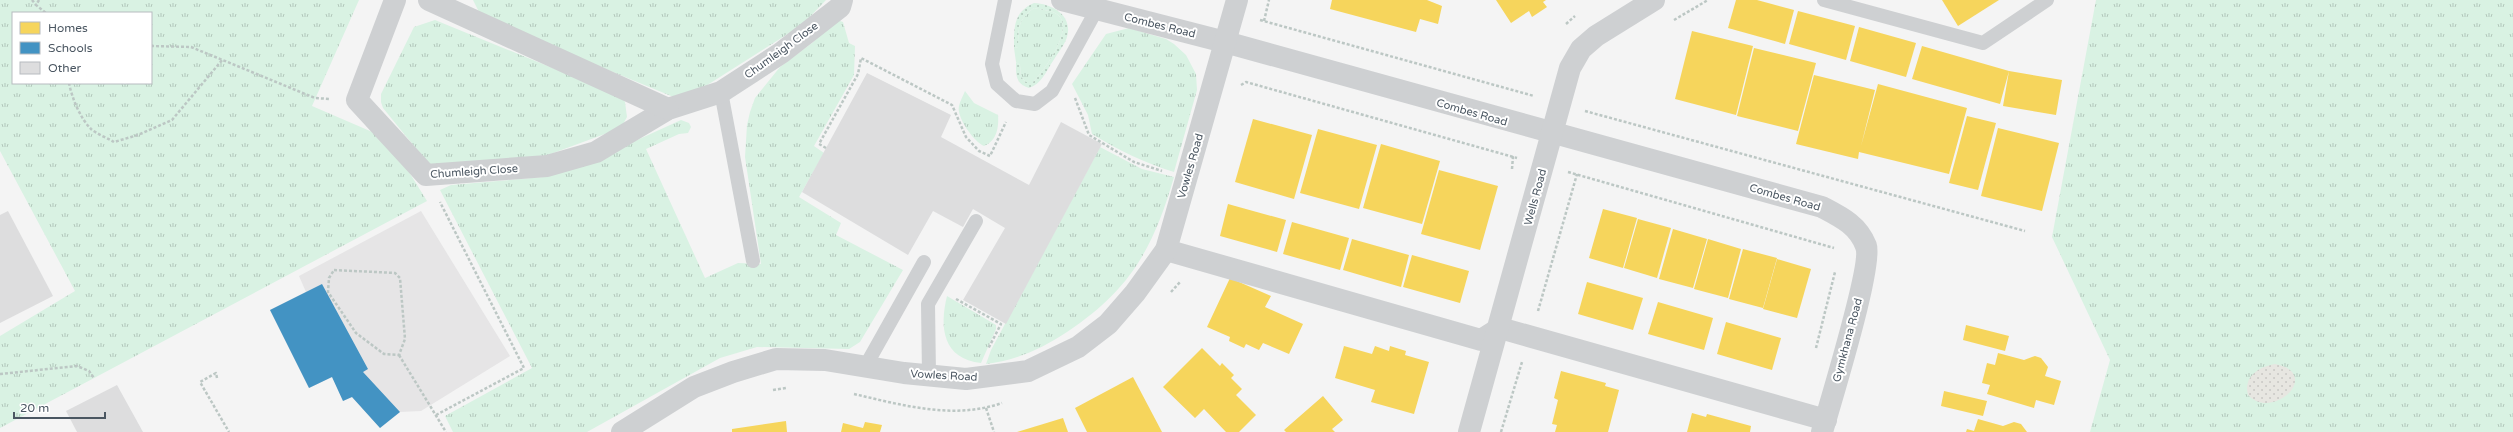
<svg xmlns="http://www.w3.org/2000/svg" width="2513" height="432" font-family="'Varela Round',sans-serif">
<style>
.education{fill:#e6e5e6}
.grass{fill:url(#grass-tufts);fill-rule:evenodd}
.sand{fill:url(#sand-dots)}
.garden{fill:url(#garden-dots)}
.homes{fill:#f6d55c}
.schools{fill:#4393c3}
.building{fill:#ddddde}
.lines{fill:none;stroke-linecap:round;stroke-linejoin:round}
.path{stroke:#bcc7c4;stroke-width:2.5;stroke-dasharray:3 2;stroke-linecap:butt}
.lane{stroke:#ced0d2;stroke-width:14}
.street{stroke:#ced0d2;stroke-width:22}
.labels{text-anchor:middle;stroke-width:4;stroke-linejoin:round;paint-order:stroke}
.street-label{font-size:11px;fill:#4a5661;stroke:#fff}
</style>
<defs>
<pattern id="grass-tufts" width="24" height="20" patternUnits="userSpaceOnUse"><rect width="24" height="20" fill="#d9f2e3"/><path d="M3 7l-1-3M5 7V3M7 7l1-3M15 17l-1-3M17 17v-4M19 17l1-3" fill="none" stroke="#b2c7bb"/></pattern>
<pattern id="sand-dots" width="8" height="8" patternUnits="userSpaceOnUse"><rect width="8" height="8" fill="#e7e6e1"/><path d="M2 2h.1M6 6h.1" fill="none" stroke="#c8c7c4" stroke-width="1.8" stroke-linecap="round"/></pattern>
<pattern id="garden-dots" width="8" height="8" patternUnits="userSpaceOnUse"><rect width="8" height="8" fill="#d9f2e3"/><path d="M2 2h.1M6 6h.1" fill="none" stroke="#b2c7bb" stroke-width="1.8" stroke-linecap="round"/></pattern>
</defs>
<rect width="100%" height="100%" fill="#f4f4f4"/>
<!-- education -->
<path class="education" d="M421,211l89,145 -89,55 -21,1 -20,16 -28,-31 -9,4 -11,-24 -23,11 -39,-78 36,-18 -7,-16z"/>
<!-- grass -->
<g class="grass">
<path d="M0,0h359l-47,106 65,28 19,17 31,50 -427,227v-92l75,-45 -75,-140zM13,13h138v70h-138z"/>
<path d="M473,0h353l-24,25 -112,71 -14,2 -194,-80z"/>
<path d="M2096,0h417v432h-423l20,-72 -58,-123z"/>
<path d="M1034,8c8,2 21,2 26,9 12,15 -16,54 -27,65h-7l-5,-5 -1,-12 -4,-3 -2,-14 4,-1c1,-20 -1,-26 16,-39z"/>
<path d="M435,20l186,76 4,6 2,15 -5,9 -9,5 -76,28 -106,8 -48,-59 -2,-6v-8l33,-67z"/>
<path d="M837,20l6,2 6,21 6,3 -1,29 -40,71 10,7 -25,44 42,26 -5,12 67,35 -43,72 -11,7 -92,-2 -37,11 -133,74h-134l-8,-16 87,-48 -92,-178 11,-5 93,-8 80,-31 57,-26 8,3 2,4 -3,6 -9,1 -33,15 59,129 33,-15 23,1 -16,-107 2,-32 3,-13 5,-14 25,-31 32,-24z"/>
<path d="M1129,28l37,11 8,5 12,11 10,19 1,16 -23,82c-29,-9 -56,-22 -82,-38l-4,-19 -16,-31 34,-50z"/>
<path d="M965,91l9,12 24,12c1,12 -1,26 -14,31 -10,-4 -28,-29 -25,-40 1,-5 4,-10 6,-15z"/>
<path d="M1100,147l42,22 32,8c-21,72 -44,113 -107,155 -24,16 -52,29 -81,32l5,-14z"/>
<path d="M947,296l49,29v4l-15,34c-38,-4 -42,-35 -34,-67z"/>
</g>
<!-- sand -->
<path class="sand" d="M2275,364c48,9 -2,58 -27,31 -5,-19 11,-28 27,-31z"/>
<!-- garden -->
<path class="garden" d="M1034,3c20,1 41,14 32,37 -3,7 -9,14 -13,21 -7,10 -11,23 -24,27 -14,-4 -13,-14 -13,-26l4,3 1,12 5,5h7c11,-11 39,-50 27,-65 -5,-7 -18,-7 -26,-9 -17,13 -15,19 -16,39l-4,1c0,-20 -1,-36 20,-45z"/>
<!-- homes -->
<g class="homes">
<path d="M1332,0h95l15,6 -4,18 -18,-5 -4,13 -86,-23z"/>
<path d="M1496,0h50l-3,2 4,5 -15,10 -3,-6 -18,12z"/>
<path d="M1736,0h21l37,10 -9,34 -57,-16z"/>
<path d="M1942,0h57l-41,26z"/>
<path d="M1798,11l57,15 -9,34 -57,-16z"/>
<path d="M1859,27l57,16 -10,34 -56,-16z"/>
<path d="M1692,31l61,15 -17,69 -61,-16z"/>
<path d="M1922,46l87,25 53,9 -6,35 -53,-9 6,-35 -9,33 -88,-25z"/>
<path d="M1754,48l62,15 -18,68 -61,-15z"/>
<path d="M1814,75l61,15 -14,56 17,-62 89,24 -18,66 -90,-22 -1,7 -62,-15z"/>
<path d="M1967,116l29,7 -18,67 -29,-7z"/>
<path d="M1253,119l59,16 -18,64 -59,-17z"/>
<path d="M1998,128l61,15 -17,68 -61,-15z"/>
<path d="M1318,129l59,16 -18,64 -59,-16z"/>
<path d="M1381,144l59,17 -18,63 -59,-16z"/>
<path d="M1439,170l59,16 -18,64 -59,-16z"/>
<path d="M1228,204l58,16 -9,32 -57,-16z"/>
<path d="M1603,209l34,9 -14,50 -34,-10z"/>
<path d="M1638,219l33,9 -14,50 -33,-10z"/>
<path d="M1292,222l57,16 -9,32 -57,-16z"/>
<path d="M1673,229l34,10 -14,49 -34,-9z"/>
<path d="M1352,239l57,16 -8,32 -58,-17z"/>
<path d="M1708,239l33,10 -13,49 -34,-9z"/>
<path d="M1743,249l34,9 -14,50 -34,-9z"/>
<path d="M1412,255l57,16 -9,32 -57,-16z"/>
<path d="M1777,259l34,10 -14,49 -34,-9z"/>
<path d="M1230,278l41,18 -6,11 38,17 -14,30 -26,-11 -4,7 -13,-6 -2,4 -15,-7 1,-4 -23,-10z"/>
<path d="M1587,282l56,16 -10,32 -55,-16z"/>
<path d="M1658,302l55,16 -9,32 -56,-16z"/>
<path d="M1726,322l55,16 -9,32 -55,-16z"/>
<path d="M1966,325l43,11 -4,15 -42,-11z"/>
<path d="M1344,346l28,8 3,-8 14,5 1,-5 16,5 -1,4 24,7 -15,52 -43,-12 4,-12 -40,-12z"/>
<path d="M1202,348l18,18 2,-3 12,12 -3,3 11,11 -6,6 20,20 -17,17h-13l-22,-23 -9,9 -32,-31z"/>
<path d="M1998,353l26,7 11,-4 6,2 7,9 -3,9 16,5 -7,24 -18,-5 -2,8 -47,-14 3,-9 -8,-2 5,-20 8,2z"/>
<path d="M1561,371l45,12 -1,3 14,4 -11,42h-53l2,-7 -5,-1 6,-24 -4,-2z"/>
<path d="M1133,377l29,55h-75l-12,-24z"/>
<path d="M1944,391l43,10 -4,15 -42,-10z"/>
<path d="M1323,396l20,24 -11,9 3,3h-49l-2,-2z"/>
<path d="M1692,413l14,4 1,-3 44,12 -1,6h-63z"/>
<path d="M1063,418l5,14h-51z"/>
<path d="M1978,419l25,7 11,-4 7,2 6,8h-61l1,-3 7,2z"/>
<path d="M786,421l1,11h-55v-3z"/>
<path d="M865,422l17,3 -2,7h-39l2,-9 20,5z"/>
</g>
<!-- schools -->
<path class="schools" d="M322,284l46,85 -5,3 37,40 -20,16 -28,-31 -9,4 -11,-24 -23,11 -39,-78z"/>
<!-- building -->
<g class="building">
<path d="M867,73l84,42 -10,22 88,48 32,-63 41,22 -96,180 -43,-24 42,-72 -32,-19 -10,18 -30,-16 -25,44 -106,-63z"/>
<path d="M8,211l45,85 -53,27v-108z"/>
<path d="M117,385l26,47h-66l-11,-21z"/>
</g>
<g class="lines">
<!-- path -->
<g class="path">
<path d="M32,0l4,5"/>
<path d="M39,0l-3,5 10,8"/>
<path d="M1260,20l274,76"/>
<path d="M1674,20l34,-20"/>
<path d="M1264,21l5,-21"/>
<path d="M1566,24l9,-8"/>
<path d="M151,46l40,1 124,51 15,1"/>
<path d="M69,83c3,15 11,35 22,46 6,5 16,9 23,13l24,-7 34,-15 51,-61"/>
<path d="M1241,85l5,-3 271,76"/>
<path d="M1075,98l14,37 45,27 28,9"/>
<path d="M1585,111l440,120"/>
<path d="M826,148l-7,-4 39,-70 3,-16 91,47 14,32 13,14 11,5 16,-34"/>
<path d="M1512,169l1,-13"/>
<path d="M1568,172l266,76"/>
<path d="M334,270l61,3 5,5 5,61 -6,16 -15,-1 -28,-21 -28,-41 1,-14z"/>
<path d="M1171,292l9,-10"/>
<path d="M956,299l45,25 -13,25"/>
<path d="M1538,311l39,-137"/>
<path d="M1816,348l19,-76"/>
<path d="M399,355l47,77"/>
<path d="M0,374l77,-8 12,5 5,7"/>
<path d="M217,378l-1,-5 -16,9 29,50"/>
<path d="M773,390l13,-2"/>
<path d="M854,394c48,11 99,26 148,9"/>
<path d="M986,408l8,24"/>
<path d="M436,415l88,-47 -84,-166"/>
<path d="M1501,432l21,-70"/>
</g>
<!-- lane -->
<g class="lane">
<path d="M1005,0l-13,64 5,20 19,17 19,3 17,-13 45,-82"/>
<path d="M1824,0l159,43 64,-43"/>
<path d="M721,92l32,169"/>
<path d="M865,367l59,-105"/>
<path d="M929,375l-1,-71 48,-83"/>
</g>
<!-- street -->
<g class="street">
<path d="M395,0l-38,100 69,75 121,-9 49,-14 72,-43 53,-17 60,-39 59,-46 2,-7"/>
<path d="M429,0l239,109"/>
<path d="M1062,0l163,42 597,165c19,10 36,18 44,39 7,18 -36,158 -44,186"/>
<path d="M1166,250l315,90 19,-12 326,92"/>
<path d="M622,432l72,-45 39,-15 43,-13 49,1 79,13 62,6 62,-8 50,-24 30,-23 27,-31 31,-43 71,-250"/>
<path d="M1469,432l101,-364 11,-19 15,-13 58,-36"/>
</g>
</g>
<g class="labels">
<!-- street labels -->
<g class="street-label">
<text transform="translate(1160 25) rotate(14)" y="4">Combes Road</text>
<text transform="translate(781 50) rotate(-36)" y="4">Chumleigh Close</text>
<text transform="translate(1472 112) rotate(16)" y="4">Combes Road</text>
<text transform="translate(1190 166) rotate(-74)" y="4">Vowles Road</text>
<text transform="translate(474 171) rotate(-4)" y="4">Chumleigh Close</text>
<text transform="translate(1535 197) rotate(-75)" y="4">Wells Road</text>
<text transform="translate(1785 197) rotate(16)" y="4">Combes Road</text>
<text transform="translate(1847 340) rotate(-75)" y="4">Gymkhana Road</text>
<text transform="translate(944 375) rotate(3)" y="4">Vowles Road</text>
</g>
</g>
<!-- legend -->
<rect x="12" y="12" width="140" height="72" fill="#ffffff" stroke="#b7bbc0"/>
<rect x="20" y="22" width="20" height="12" fill="#f6d55c" stroke="#b7bbc0"/>
<text x="48" y="32" font-size="12" fill="#4a5661">Homes</text>
<rect x="20" y="42" width="20" height="12" fill="#4393c3" stroke="#b7bbc0"/>
<text x="48" y="52" font-size="12" fill="#4a5661">Schools</text>
<rect x="20" y="62" width="20" height="12" fill="#ddddde" stroke="#b7bbc0"/>
<text x="48" y="72" font-size="12" fill="#4a5661">Other</text>
<!-- scale -->
<path d="M14 412v6h91v-6" fill="none" stroke="#4a5661" stroke-width="2"/>
<text x="20" y="412" font-size="12" fill="#4a5661" stroke="#ffffff" stroke-width="3" paint-order="stroke">20 m</text>
</svg>
